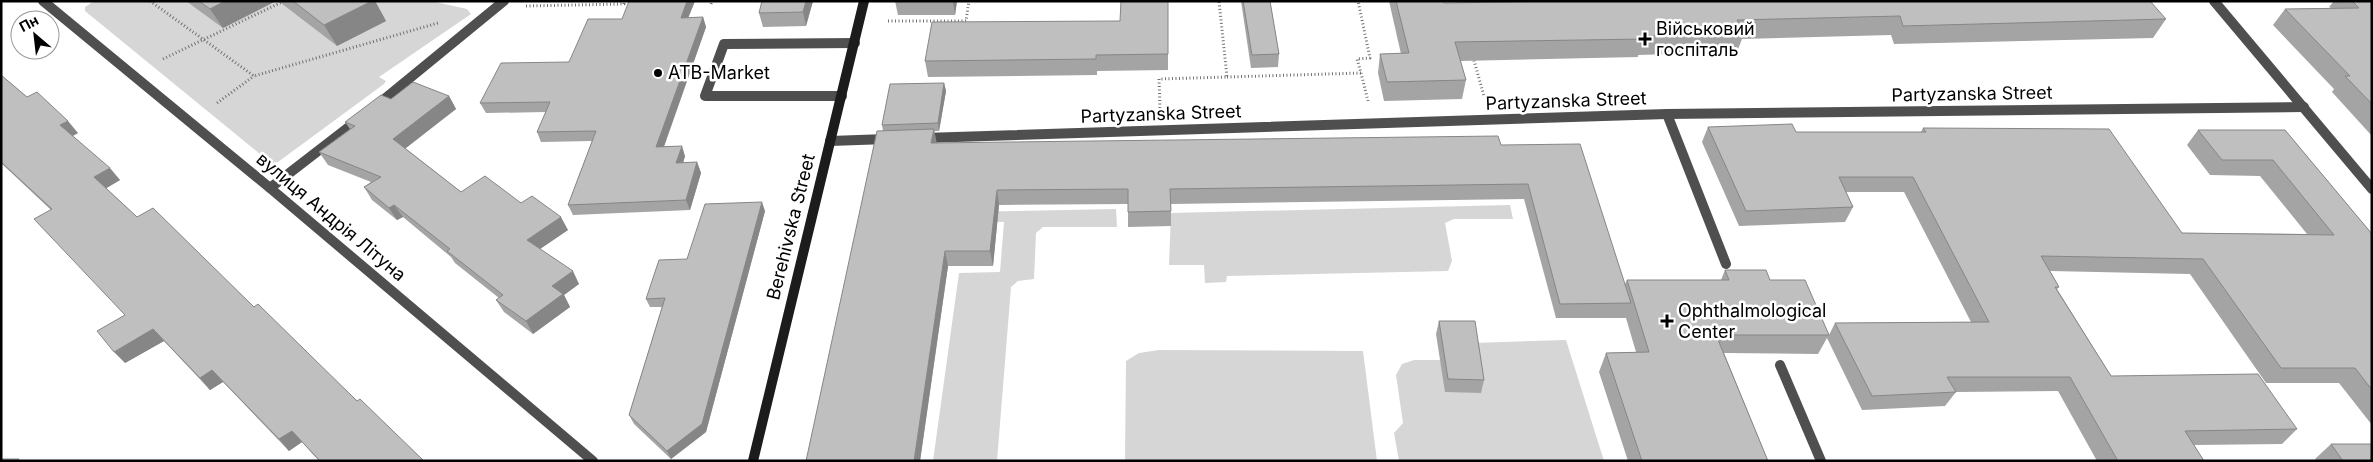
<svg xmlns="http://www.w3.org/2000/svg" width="2373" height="462" font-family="Inter,sans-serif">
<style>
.green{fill:#d6d6d6}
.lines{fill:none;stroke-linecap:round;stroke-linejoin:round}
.path{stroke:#717171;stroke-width:3;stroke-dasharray:1 2.5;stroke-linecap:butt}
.service{stroke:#4f4f4f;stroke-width:10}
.minor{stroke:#4f4f4f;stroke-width:10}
.tertiary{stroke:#4f4f4f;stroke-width:10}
.secondary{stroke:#1c1c1c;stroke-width:10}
.wall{fill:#a4a4a4}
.shaded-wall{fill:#868686}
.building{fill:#bfbfbf;stroke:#868686}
.poi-dot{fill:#000;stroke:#fff;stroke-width:2}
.labels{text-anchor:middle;stroke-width:5;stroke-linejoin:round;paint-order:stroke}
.poi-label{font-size:18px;fill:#000;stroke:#fff;text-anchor:start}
.street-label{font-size:18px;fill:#000;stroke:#fff}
</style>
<rect width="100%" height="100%" fill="#fff"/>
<!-- green -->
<g class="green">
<path d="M94,1h184l59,45 23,-45h71l36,8 4,5 -92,63 7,4 -2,3 -106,78 -7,1 -186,-152v-4z"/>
<path d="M1510,205l3,14h-59l-9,4 7,38 -4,10 -221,5 -1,6 -21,1 -1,-18h-35l2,-52z"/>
<path d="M1116,209l1,18h-74l-7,6 -2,46 -16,2 -7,6 -14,174h-64l26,-188 41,-1 4,-50 -41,-1 1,-9z"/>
<path d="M1566,340l38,121h-205l-5,-28 9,-10 -7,-48 6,-11 12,-4h26l33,-17z"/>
<path d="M1159,350l204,1 14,110h-252l1,-100 13,-8z"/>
</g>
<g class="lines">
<!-- path -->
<g class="path">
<path d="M150,1l104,75 184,-53"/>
<path d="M711,4l1,-3"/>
<path d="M526,6l98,-2v-3"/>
<path d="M888,21h78l3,-20"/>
<path d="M1473,57l11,39"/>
<path d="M163,59l121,-58"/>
<path d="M1361,73l7,28"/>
<path d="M1227,77l134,-4 -4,-14 13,-1 -12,-57"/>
<path d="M217,103l37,-27"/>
<path d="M1160,108l-1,-29 68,-2 -8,-76"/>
</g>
<!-- service -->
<g class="service">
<path d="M842,96h-137l19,-52 131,-1"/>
<path d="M377,105l127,-104"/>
<path d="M1667,114l59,150"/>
<path d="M270,188l88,-68"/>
<path d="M1780,365l41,96"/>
</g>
<!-- minor -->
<g class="minor">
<path d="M43,1l227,187 323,273"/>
<path d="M924,138l743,-24 637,-7"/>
<path d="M830,141l57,-2"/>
</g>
<!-- tertiary -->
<path class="tertiary" d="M2214,1l158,188"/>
<!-- secondary -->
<path class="secondary" d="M753,461l111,-460"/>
</g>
<!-- wall -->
<g class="wall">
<path d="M186,1h90l-53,27z"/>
<path d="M280,1h95l11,20 -49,25 -55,-42z"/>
<path d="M695,1l-7,17 15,-1 3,10 -42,120 21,9 -2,7 14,-1 4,11 -11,37 -117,5 -5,-10 24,-64 -51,1 -4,-10 9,-20 -60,1 -6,-10 89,-41z"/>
<path d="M762,1h51l-7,25 -43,1 -4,-14z"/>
<path d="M895,1h62l-2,14h-57z"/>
<path d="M1168,1v69l-71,1v4l-169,2 -3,-16 195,-40z"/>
<path d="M1241,1h29l9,53 -1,13 -27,1z"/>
<path d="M1389,1h54l1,2 722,16 -13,19 -259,6 -3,-9 -149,4 -5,13 -99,3v2l-178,4 6,19 -4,19 -78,2 -6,-28 2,-19h21z"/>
<path d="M2334,1h38v135l-40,-44 2,-3 -61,-64 12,-16 46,-1 -2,-1z"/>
<path d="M1,75l26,22 51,36 -5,3 47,44 -14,8 31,29 117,90 170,154h-105l-17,-19 -13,9 -66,-69 -13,8 -46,-49 -39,22v-48l-74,-105 -50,-47z"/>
<path d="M944,83l2,8 -7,40h-5l2,12 565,2 124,139 2,-4h94l4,-10 45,10 59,55 6,-12 136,-1 -67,-130h-58l7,15 -8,15 -106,4 -37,-84 6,-15 88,5h125l2,-4 259,105 125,1 -47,-58 -50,-1 -23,-30 11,-15h87l87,104v191l-33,-42h-73l-76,-109 -140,-3 9,16 -2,2 54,87 186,53 -15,15 -88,1 10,16h-107l-39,-70 -102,1 -11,14 -83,4 -35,-72 -9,16 -94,-1 44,108h-140l-29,-89 7,-19 30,-1 -10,-34h-70l-32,-119 -353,5v22l-43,1v-23l-129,1 -6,61h-45l-28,195h-114l77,-330 -1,-6z"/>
<path d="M449,96l7,13 -51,39 56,44 60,11 47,27 -28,19 39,35 -15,11 6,12 -37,27 -29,-22 -8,-12 3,-2 -44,-35 -4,-6 -48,-40 -6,3 -25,-20 -8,-13 7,-5 -43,-17 -9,-13 31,-23 -5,-7 46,-23z"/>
<path d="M765,211l-59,221 -35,27 -37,-35 -5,-9 33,-108h-12l-4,-8 41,-40z"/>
<path d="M1439,321l45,59 -3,13 -36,-1 -9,-58z"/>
<path d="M2331,444l41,17h-55l-2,-2z"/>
</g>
<!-- shaded-wall -->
<g class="shaded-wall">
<path d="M225,1h51l-53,27 -13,-19z"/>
<path d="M372,1h3l11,20 -49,25 -13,-21z"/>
<path d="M687,1h8l-11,27 -3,-10z"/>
<path d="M806,1h7l-7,25 -3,-14z"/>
<path d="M953,1h4l-2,14z"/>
<path d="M703,17l3,10 -46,130 -4,-10z"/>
<path d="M944,83l2,8 -7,40 -1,-8z"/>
<path d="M449,96l7,13 -55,43 -8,-13z"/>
<path d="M68,121l10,12 -8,4 -10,-12z"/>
<path d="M934,129l3,15 -6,-1z"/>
<path d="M682,146l3,10 -5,17 -4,-10z"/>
<path d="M697,162l4,11 -11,37 -4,-10z"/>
<path d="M110,168l10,12 -15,9 -11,-12z"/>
<path d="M997,190l2,15 -6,61 -3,-15z"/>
<path d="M762,202l3,9 -59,221 -35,27 -4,-8z"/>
<path d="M394,205l9,12 -6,3 -8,-12z"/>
<path d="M561,217l7,13 -34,23 -7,-13z"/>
<path d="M945,251l3,15 -28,195h-6z"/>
<path d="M573,271l6,13 -15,11 6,12 -37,27 -7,-13 26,-35z"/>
<path d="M153,329l11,12 -39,22 -11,-11z"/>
<path d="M212,370l11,12 -13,8 -10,-12z"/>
<path d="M292,431l10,11 -13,9 -10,-12z"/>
</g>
<!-- building -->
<g class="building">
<path d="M199,1h26l-15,8z"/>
<path d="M293,1h79l-48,24z"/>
<path d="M629,1h58l-6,17 22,-1 -47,130 26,-1 -6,17 21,-1 -11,38 -118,5 28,-74 -59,1 13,-30 -70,1 21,-40 68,-1 19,-43h34z"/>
<path d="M762,1h44l-3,11 -44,1z"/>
<path d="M1121,1h47v53l-72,1v4l-171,2 7,-39 188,-1z"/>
<path d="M1243,1h27l9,53 -27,1z"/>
<path d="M1396,1h47l1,2 116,-2h590l16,18 -263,7 -3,-10 -163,4 7,13 -102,3 2,3 -189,3 11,38 -79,2 -7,-28 29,-1z"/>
<path d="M2352,1h20v103l-27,-28h5l-65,-67 74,-1z"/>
<path d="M1,75l26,22 10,-5 31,29 -8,4 50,43 -16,9 43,40 16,-9 101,99 4,-3 99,97 3,-2 64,62h-104l-28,-30 -13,8 -67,-69 -12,8 -47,-49 -39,23 -17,-21 28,-16 -91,-96 18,-10 -51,-47z"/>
<path d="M413,82l36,14 -56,43 68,53 24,-16 36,27 11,-7 29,21 -34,23 46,31 -21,15 11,8 -37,27 -30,-21 7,-5 -56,-44 3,-2 -56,-44 -5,3 -25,-21 17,-10 -62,-25 36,-26 -10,-4 36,-27 10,4z"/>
<path d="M944,83l-6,40 -56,2 8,-41z"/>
<path d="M1792,124l4,8h130l-3,-4 186,1 73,104 152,2 -61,-75h-51l-24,-30h87l87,104v156l-17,-22h-74l-78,-109 -162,-3 18,31h-4l56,89 147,-2 39,55 -112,2 19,30h-86l-48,-84h-123l9,15 -84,4 -37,-73 154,-1 -76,-145h-74l14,30 -107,4 -38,-84z"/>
<path d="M934,129l-3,14 567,-7 3,9 79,-1 51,159 -71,1 -32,-120 -358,5 1,22 -43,1v-23l-131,1 -7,61h-45l-31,210h-108l71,-330z"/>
<path d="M762,202l-60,222 -35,27 -38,-36 36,-117 -19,1 13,-39 28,-1 18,-55z"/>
<path d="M1725,270h41l4,10h35l24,55h-113l52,126h-126l-36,-108 43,-1 -22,-72h102z"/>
<path d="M1439,321h36l9,59 -36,-1z"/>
<path d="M2331,444h41v17h-29z"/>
<path d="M1,459h18l-1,2h-17z"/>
</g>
<!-- markers -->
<g class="poi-dot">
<path d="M1642.5 31.5h5v5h5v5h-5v5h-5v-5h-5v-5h5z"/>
<circle cx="658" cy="73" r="5"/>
<path d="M1664.5 313.5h5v5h5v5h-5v5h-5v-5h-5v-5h5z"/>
</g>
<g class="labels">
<!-- poi labels -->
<g class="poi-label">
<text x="1656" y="35">Військовий<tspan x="1656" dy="21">госпіталь</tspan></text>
<text x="668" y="79">ATB-Market</text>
<text x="1678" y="317">Ophthalmological<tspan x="1678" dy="21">Center</tspan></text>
</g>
<!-- street labels -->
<g class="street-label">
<text transform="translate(1972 94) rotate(-1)" y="6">Partyzanska Street</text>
<text transform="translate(1566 101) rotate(-2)" y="6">Partyzanska Street</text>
<text transform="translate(1161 114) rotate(-2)" y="6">Partyzanska Street</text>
<text transform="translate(331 217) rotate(40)" y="6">вулиця Андрія Літуна</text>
<text transform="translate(791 227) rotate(-76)" y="6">Berehivska Street</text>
</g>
</g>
<!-- border -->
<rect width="2373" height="462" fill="none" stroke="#000000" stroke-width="5"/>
<!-- north arrow -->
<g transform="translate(35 35) rotate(332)"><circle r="24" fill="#ffffff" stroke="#999999"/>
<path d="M0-4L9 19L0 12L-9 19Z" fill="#000000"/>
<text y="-8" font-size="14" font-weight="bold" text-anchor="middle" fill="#000000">Пн</text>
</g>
</svg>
